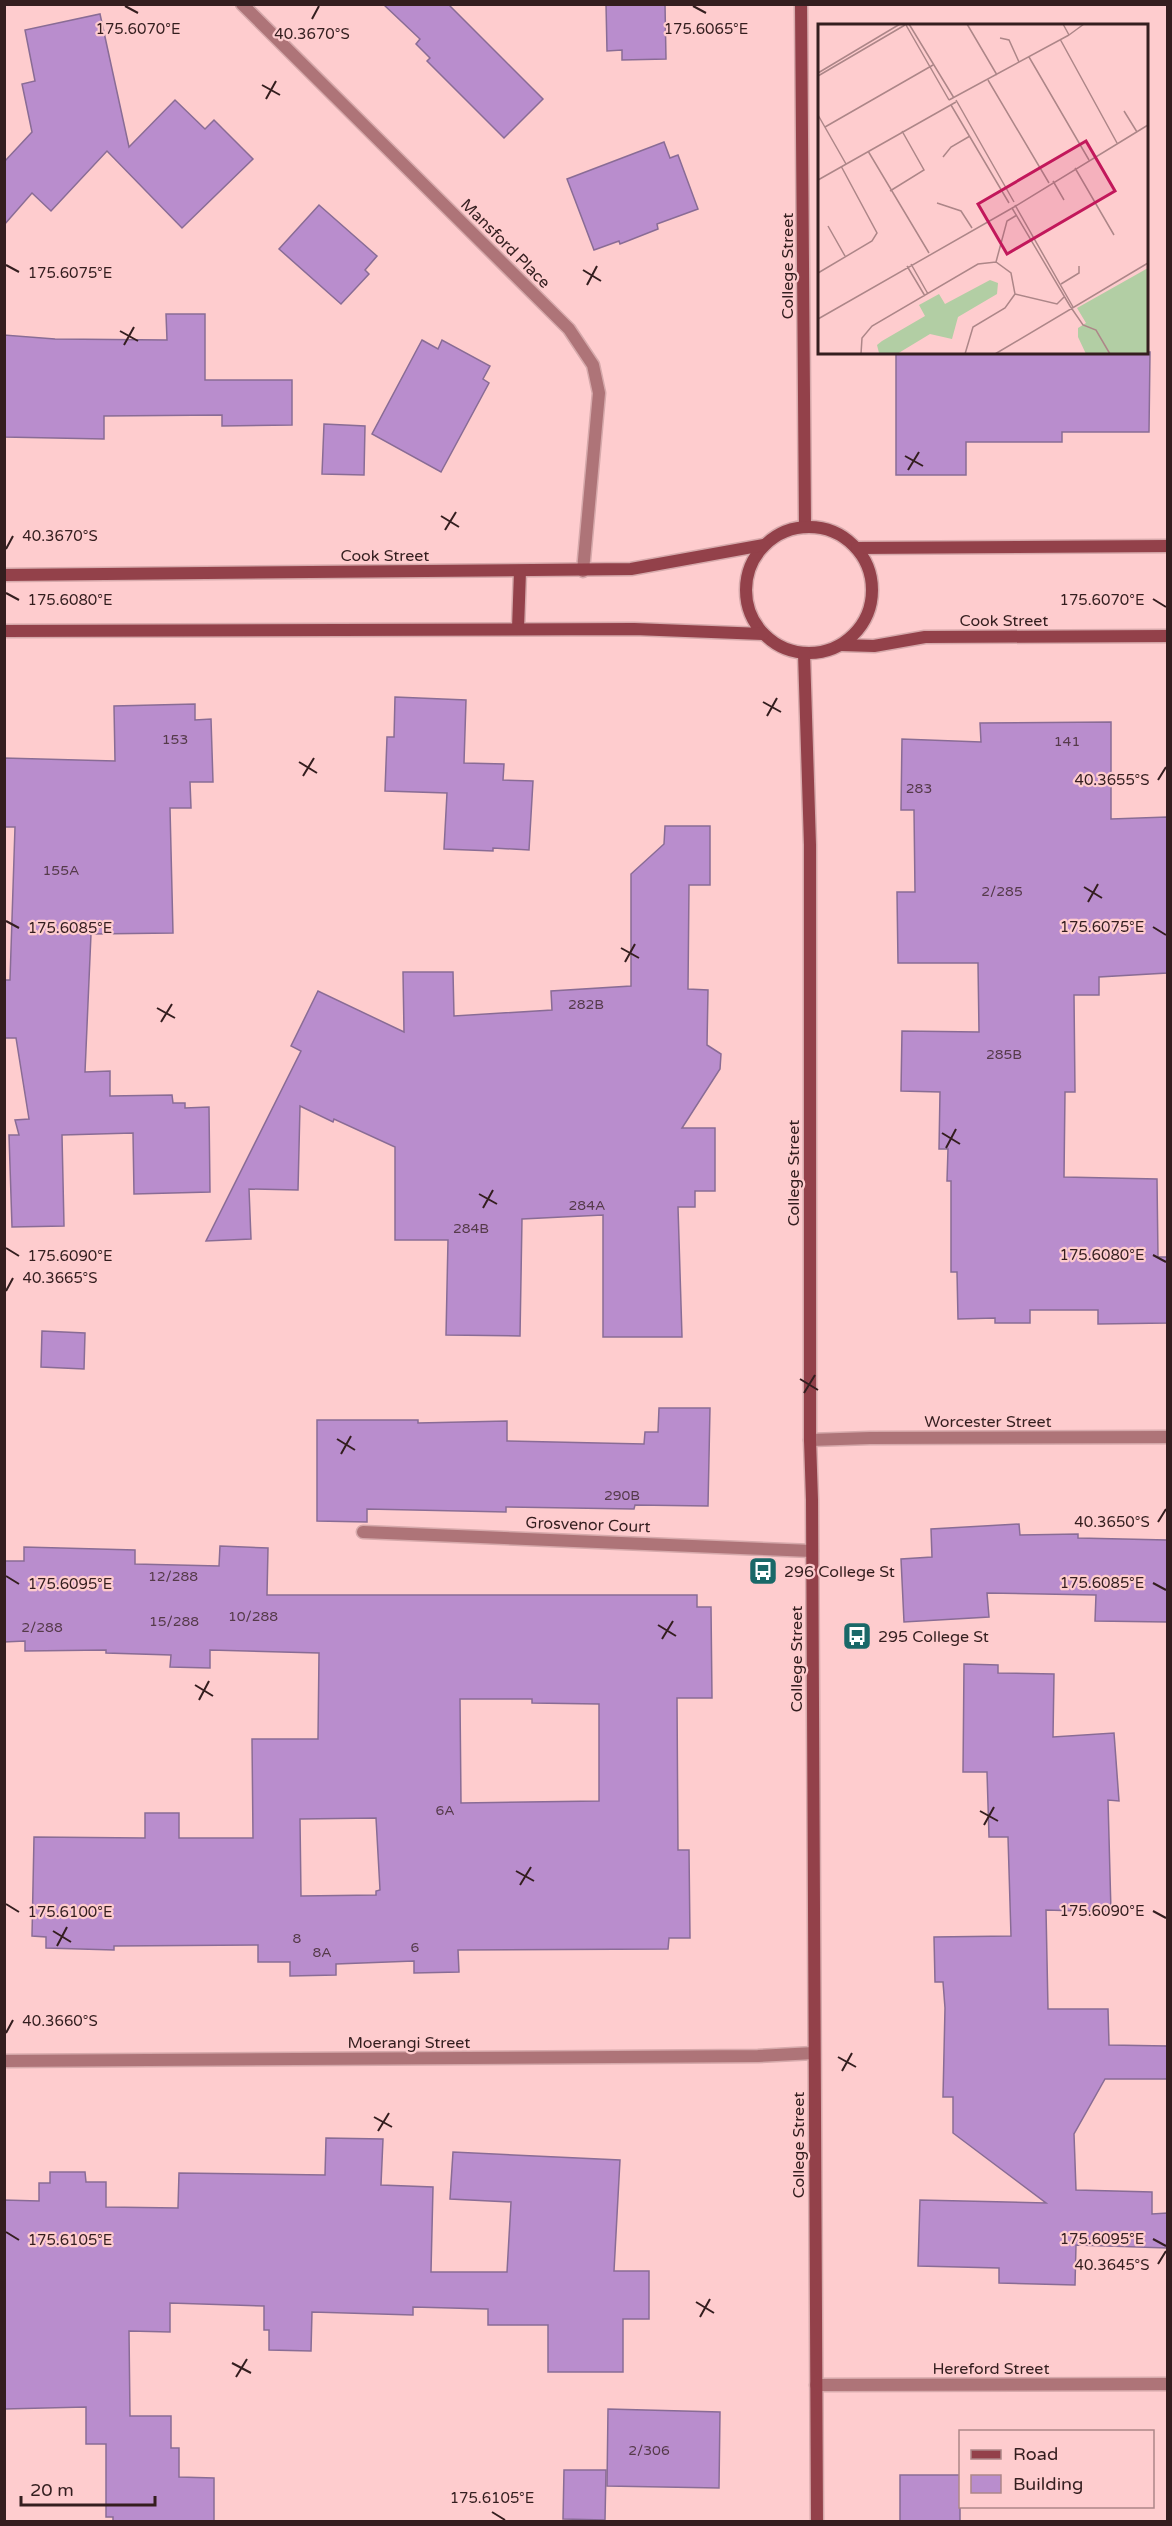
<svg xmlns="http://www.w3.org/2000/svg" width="1172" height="2526" font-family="'Varela Round',sans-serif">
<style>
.building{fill:#b98dcd;stroke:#896c95;stroke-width:1.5;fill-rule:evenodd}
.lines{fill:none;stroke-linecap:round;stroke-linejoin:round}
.street-casing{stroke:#d6a9ab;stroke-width:15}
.secondary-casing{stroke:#d6a9ab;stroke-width:15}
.street{stroke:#ae7478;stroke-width:12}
.secondary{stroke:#93414a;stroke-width:12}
.ticks{fill:none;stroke:#341e1f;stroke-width:2}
.labels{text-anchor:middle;stroke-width:4.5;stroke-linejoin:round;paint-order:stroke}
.number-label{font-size:14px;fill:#553a4a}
.street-label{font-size:16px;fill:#341e1f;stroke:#feccce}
.poi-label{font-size:16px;fill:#341e1f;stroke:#feccce;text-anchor:start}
.inset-road{fill:none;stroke:#ad8688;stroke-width:1.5}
.view{fill:#c2185b;fill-opacity:0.15;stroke:#c2185b;stroke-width:3}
.inset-edge{fill:none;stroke:#341e1f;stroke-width:3}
.ticks-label{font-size:15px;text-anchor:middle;fill:#341e1f;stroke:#feccce;stroke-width:4.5;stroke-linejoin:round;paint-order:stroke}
</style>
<rect width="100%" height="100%" fill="#feccce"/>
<!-- building -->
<g class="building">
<path d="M383,4h65l95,95 -39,39 -77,-77 3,-3 -14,-14 4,-5z"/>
<path d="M606,4h59l1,55 -44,1v-10l-15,1z"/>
<path d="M100,14l29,133 46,-47 30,29 9,-9 39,39 -71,69 -75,-77 -56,60 -19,-18 -28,32v-63l28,-30 -10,-48 13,-3 -10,-51z"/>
<path d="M664,142l6,16 8,-3 20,54 -41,15 1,5 -38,15 -1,-3 -25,9 -27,-71z"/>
<path d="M319,205l58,51 -12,14 4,4 -28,30 -62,-55z"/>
<path d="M166,314h39v66h87v45l-70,1v-11l-118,1v23l-100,-2v-102l51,4 112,1z"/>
<path d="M422,340l16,9 4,-9 48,26 -7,13 6,4 -48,89 -69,-38z"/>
<path d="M896,352h254l-1,80h-87v10h-96v33h-70z"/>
<path d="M324,424l41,2 -1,49 -42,-1z"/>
<path d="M395,697l71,3 -2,63 40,1 -1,16 30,1 -4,69 -36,-2v3l-49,-2 3,-56 -62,-2 2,-54h7z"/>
<path d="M195,704v16l16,-1 2,63h-23l1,26h-21l3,125 -82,1 -6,138 25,-1v25l62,-1 1,8h12v5l24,-1 1,85 -76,2 -1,-61 -71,2 2,91 -52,1 -3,-92h10l-4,-15 14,-1 -13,-81h-12v-58h6l5,-153h-11v-69l111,3 -1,-55z"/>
<path d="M1111,722v97l56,-2v156l-68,4v18h-25l1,97h-10l-1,85 93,2 1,78h9v66l-69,1v-14h-68v13h-35v-5l-37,1 -1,-47h-6v-91h-4l1,-32h-9l1,-57 -39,-1 1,-60 77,1 -1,-69h-80l-1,-71h18l-1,-82h-13l1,-71 79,3 -1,-19z"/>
<path d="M665,826h45v59h-21l-1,104 20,1 -1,55 14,9 -1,15 -38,59h33v63h-20v16h-17l4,130h-79v-122l-81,4 -2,117 -74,-1 2,-95h-53v-93l-61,-28 -1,3 -33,-16 -2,84 -49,-1 2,50 -45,2 95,-190 -10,-5 27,-55 86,41 -1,-60h50l1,44 98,-6 -1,-19 80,-5v-112l33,-30z"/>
<path d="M42,1331l43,2 -1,36 -43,-2z"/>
<path d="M659,1408h51l-2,98 -73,-1 -1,4 -128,-2v5l-139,-3v13l-50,-1v-101h101v3l89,-2v20l137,3 1,-12h13z"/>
<path d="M1019,1524l1,11 58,-1v4l89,2v82l-72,-1 1,-26 -109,-2 2,24 -85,5 -3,-63 31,-2 -1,-28z"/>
<path d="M220,1546l48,2 -1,47h430v12h14l1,91h-35l1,152h11l1,88h-21l-1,11 -210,1 1,22 -45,1v-12l-78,3v11l-46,1v-14h-32v-17l-144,1v4l-68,-2v-11l-14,-1 2,-99 111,1v-25h34v25h74l-1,-99h66l1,-86 -109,-3v18l-40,-1 1,-12 -65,-2v-3l-81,1v-10l-21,1v-81h20v-14l111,3v14l84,2zM460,1699h72v4l67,1v97l-138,2zM376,1818l4,72 -4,1v4l-75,1 -1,-77z"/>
<path d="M964,1664l34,1v8l56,1 -1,63 61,-4 5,68 -11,-1 3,112 -65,-2 2,99h60l1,36 58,1v33h-62l-31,55 2,56 76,2v22l15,-1v35l-91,-3 -1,40 -76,-2v-15l-81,-2 2,-66 126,3 -93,-70v-36h-10l2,-89 -2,-26h-8l-1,-45 77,-1 -3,-99h-19l-2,-65h-24z"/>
<path d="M326,2138l57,1 -2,46 52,2 -2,85h76l4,-70 -61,-3 3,-47 167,8 -6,111h35v48h-26v53h-75v-47h-60v-16l-75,-2v8l-101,-3 -1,39 -42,-1v-20h-5v-24l-94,-3v29l-41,-1 1,85h41v32h8v29l35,1v44h-101v-5h-7v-73h-20v-37l-82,2v-209l35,1v-18h11v-11h35l1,10h20v25l72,1 1,-35 146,2z"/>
<path d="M608,2409l112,3 -1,76 -112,-2z"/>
<path d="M564,2470h42l-1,50 -42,-1z"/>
<rect x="900" y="2475" width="60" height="47"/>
</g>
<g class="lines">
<!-- street casing -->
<g class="street-casing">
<g id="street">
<path d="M242,4l327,325 24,36 6,28 -16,178"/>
<path d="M810,1440l60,-2 298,-1"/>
<path d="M363,1532l449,19"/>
<path d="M4,2061l754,-5 56,-3"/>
<path d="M816,2385l352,-1"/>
</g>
</g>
<!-- secondary casing -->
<g class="secondary-casing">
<g id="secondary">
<path d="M801,4l4,523"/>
<circle cx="809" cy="590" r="63"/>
<path d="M857,548l311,-2"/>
<path d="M4,575l627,-6 133,-24"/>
<path d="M518,629l2,-58"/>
<path d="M4,631l630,-2 129,5"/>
<path d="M841,645l33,1 51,-9 243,-1"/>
<path d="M804,653l6,192v595l2,60 5,1022"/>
</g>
</g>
<!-- street -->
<use href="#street" class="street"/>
<!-- secondary -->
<use href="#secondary" class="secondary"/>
</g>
<!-- ticks -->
<path class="ticks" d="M125,6l13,7M693,6l13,7M312,19l7,-13M262,85l18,10M266,99l10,-18M6,265l13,7M583,270l18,11M587,285l10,-19M120,331l18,10M124,345l10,-18M905,456l18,10M908,470l11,-18M441,516l18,11M445,530l11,-18M6,549l7,-13M6,593l13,7M1153,599l13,8M763,702l18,10M767,716l10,-18M299,762l18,11M303,776l11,-18M1158,780l8,-13M1084,887l18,11M1088,902l10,-18M6,921l13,7M1153,927l13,8M621,948l18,10M625,962l10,-18M157,1008l18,10M161,1022l11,-18M942,1133l18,11M946,1148l10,-19M479,1194l18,10M483,1208l10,-18M6,1248l13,8M1153,1255l13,7M6,1291l7,-13M800,1379l18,11M804,1393l11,-18M337,1439l18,11M341,1454l10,-18M1158,1522l8,-13M6,1576l13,8M1153,1583l13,7M658,1625l18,11M662,1639l11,-18M195,1685l18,11M199,1700l10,-19M980,1811l18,10M984,1825l10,-18M516,1871l18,10M520,1885l11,-18M6,1904l13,8M1153,1911l13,7M53,1931l18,11M57,1946l10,-19M6,2033l7,-13M838,2057l18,10M842,2071l10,-18M374,2117l18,10M378,2131l11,-18M6,2232l13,8M1153,2239l13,7M1158,2264l8,-13M696,2302l18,11M700,2317l10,-18M232,2363l19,10M236,2377l11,-18M492,2512l13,8"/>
<!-- icons -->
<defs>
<g id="bus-square" transform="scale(1.5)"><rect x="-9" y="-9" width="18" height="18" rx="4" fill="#1a6868" stroke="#feccce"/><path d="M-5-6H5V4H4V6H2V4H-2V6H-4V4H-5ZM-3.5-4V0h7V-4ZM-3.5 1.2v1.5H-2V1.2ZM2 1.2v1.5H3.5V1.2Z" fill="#fff"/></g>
</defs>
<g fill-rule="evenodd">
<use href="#bus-square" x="763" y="1571"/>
<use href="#bus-square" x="857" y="1636"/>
</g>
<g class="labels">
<!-- number labels -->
<g class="number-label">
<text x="175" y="744">153</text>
<text x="1067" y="746">141</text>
<text x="919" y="793">283</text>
<text x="61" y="875">155A</text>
<text x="1002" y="896">2/285</text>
<text x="586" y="1009">282B</text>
<text x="1004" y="1059">285B</text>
<text x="587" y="1210">284A</text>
<text x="471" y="1233">284B</text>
<text x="622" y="1500">290B</text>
<text x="173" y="1581">12/288</text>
<text x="253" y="1621">10/288</text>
<text x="174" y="1626">15/288</text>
<text x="42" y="1632">2/288</text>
<text x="445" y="1815">6A</text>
<text x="297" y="1943">8</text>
<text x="415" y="1952">6</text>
<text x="322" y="1957">8A</text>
<text x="649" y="2455">2/306</text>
</g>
<!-- street labels -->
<g class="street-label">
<text transform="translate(506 243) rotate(45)" y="6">Mansford Place</text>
<text transform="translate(787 266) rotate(-90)" y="6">College Street</text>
<text x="385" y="561">Cook Street</text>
<text x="1004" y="626">Cook Street</text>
<text transform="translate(793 1173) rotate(-90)" y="6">College Street</text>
<text x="988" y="1427">Worcester Street</text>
<text transform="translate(588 1524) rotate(2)" y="6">Grosvenor Court</text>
<text transform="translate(796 1659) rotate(-90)" y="6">College Street</text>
<text x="409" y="2048">Moerangi Street</text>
<text transform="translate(798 2145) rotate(-90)" y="6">College Street</text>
<text x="991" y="2374">Hereford Street</text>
</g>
<!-- poi labels -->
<g class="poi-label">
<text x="784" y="1577">296 College St</text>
<text x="878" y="1642">295 College St</text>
</g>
</g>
<!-- overview -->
<g transform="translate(818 24)">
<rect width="330" height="330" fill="#feccce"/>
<path d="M330,244v86h-62l-8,-17v-9l8,-5 -9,-15zM172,256l8,3 -1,11 -39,23 -6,22 -22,-5 -33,20 -18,-1 -2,-8 5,-4 43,-25 -6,-11 20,-11 6,10z" fill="#b2cea4"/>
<path class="inset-road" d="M91,0l45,74M149,0l30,51M245,0l6,11 15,-11M88,1l43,75M182,14l9,2 10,22M242,15l57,104M211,33l60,103M0,49l82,-49M0,52l87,-51M170,56l61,103M131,76l120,-65M138,76l58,102M133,81l58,98M306,87l13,21M0,91l28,49M7,103l108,-62M50,127l61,102M125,133l8,-10 19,-11M257,144l39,67M0,156l138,-78M235,157l11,19M72,167l34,-21 -22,-39M119,179l24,8 11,17M197,181l58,102M194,184l58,98 13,19 13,5 14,24M10,202l17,30M178,238l11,-41 10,-6M93,240l17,30M89,242l18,30M0,249l54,-32 5,-8 -36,-67M243,260l18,-11v-7M197,270l42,10 8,-8M0,295l196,-112 134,-82M43,330l1,-16 10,-12 106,-62 18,-2 15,11 4,21 -10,14 -32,19 -8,27M177,330l153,-91"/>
<path class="view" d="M268,117l29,50 -108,63 -29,-50z"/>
<rect width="330" height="330" class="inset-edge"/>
</g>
<g class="ticks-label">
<text x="138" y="34">175.6070°E</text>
<text x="706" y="34">175.6065°E</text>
<text x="312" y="39">40.3670°S</text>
<text x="70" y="278">175.6075°E</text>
<text x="60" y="541">40.3670°S</text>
<text x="1102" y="605">175.6070°E</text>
<text x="70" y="605">175.6080°E</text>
<text x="1112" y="785">40.3655°S</text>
<text x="1102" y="932">175.6075°E</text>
<text x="70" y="933">175.6085°E</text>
<text x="1102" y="1260">175.6080°E</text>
<text x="70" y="1261">175.6090°E</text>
<text x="60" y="1283">40.3665°S</text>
<text x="1112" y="1527">40.3650°S</text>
<text x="1102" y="1588">175.6085°E</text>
<text x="70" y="1589">175.6095°E</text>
<text x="1102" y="1916">175.6090°E</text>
<text x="70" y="1917">175.6100°E</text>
<text x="60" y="2026">40.3660°S</text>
<text x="1102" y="2244">175.6095°E</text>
<text x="70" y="2245">175.6105°E</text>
<text x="1112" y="2270">40.3645°S</text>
<text x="492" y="2503">175.6105°E</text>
</g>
<!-- border -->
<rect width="1172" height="2526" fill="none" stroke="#341e1f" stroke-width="12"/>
<!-- legend -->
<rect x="959" y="2430" width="195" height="78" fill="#feccce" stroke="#ad8688" stroke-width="1.5"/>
<rect x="971" y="2450" width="30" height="9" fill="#93414a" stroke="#ad8688" stroke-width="1.5"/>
<text x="1013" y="2460" font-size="18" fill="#341e1f">Road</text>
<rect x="971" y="2475" width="30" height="18" fill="#b98dcd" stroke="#ad8688" stroke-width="1.5"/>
<text x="1013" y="2490" font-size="18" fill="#341e1f">Building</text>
<!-- scale -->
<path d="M21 2496v9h134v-9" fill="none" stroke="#341e1f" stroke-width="3"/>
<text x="30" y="2496" font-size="18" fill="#341e1f" stroke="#feccce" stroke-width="4.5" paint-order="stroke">20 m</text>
</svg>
